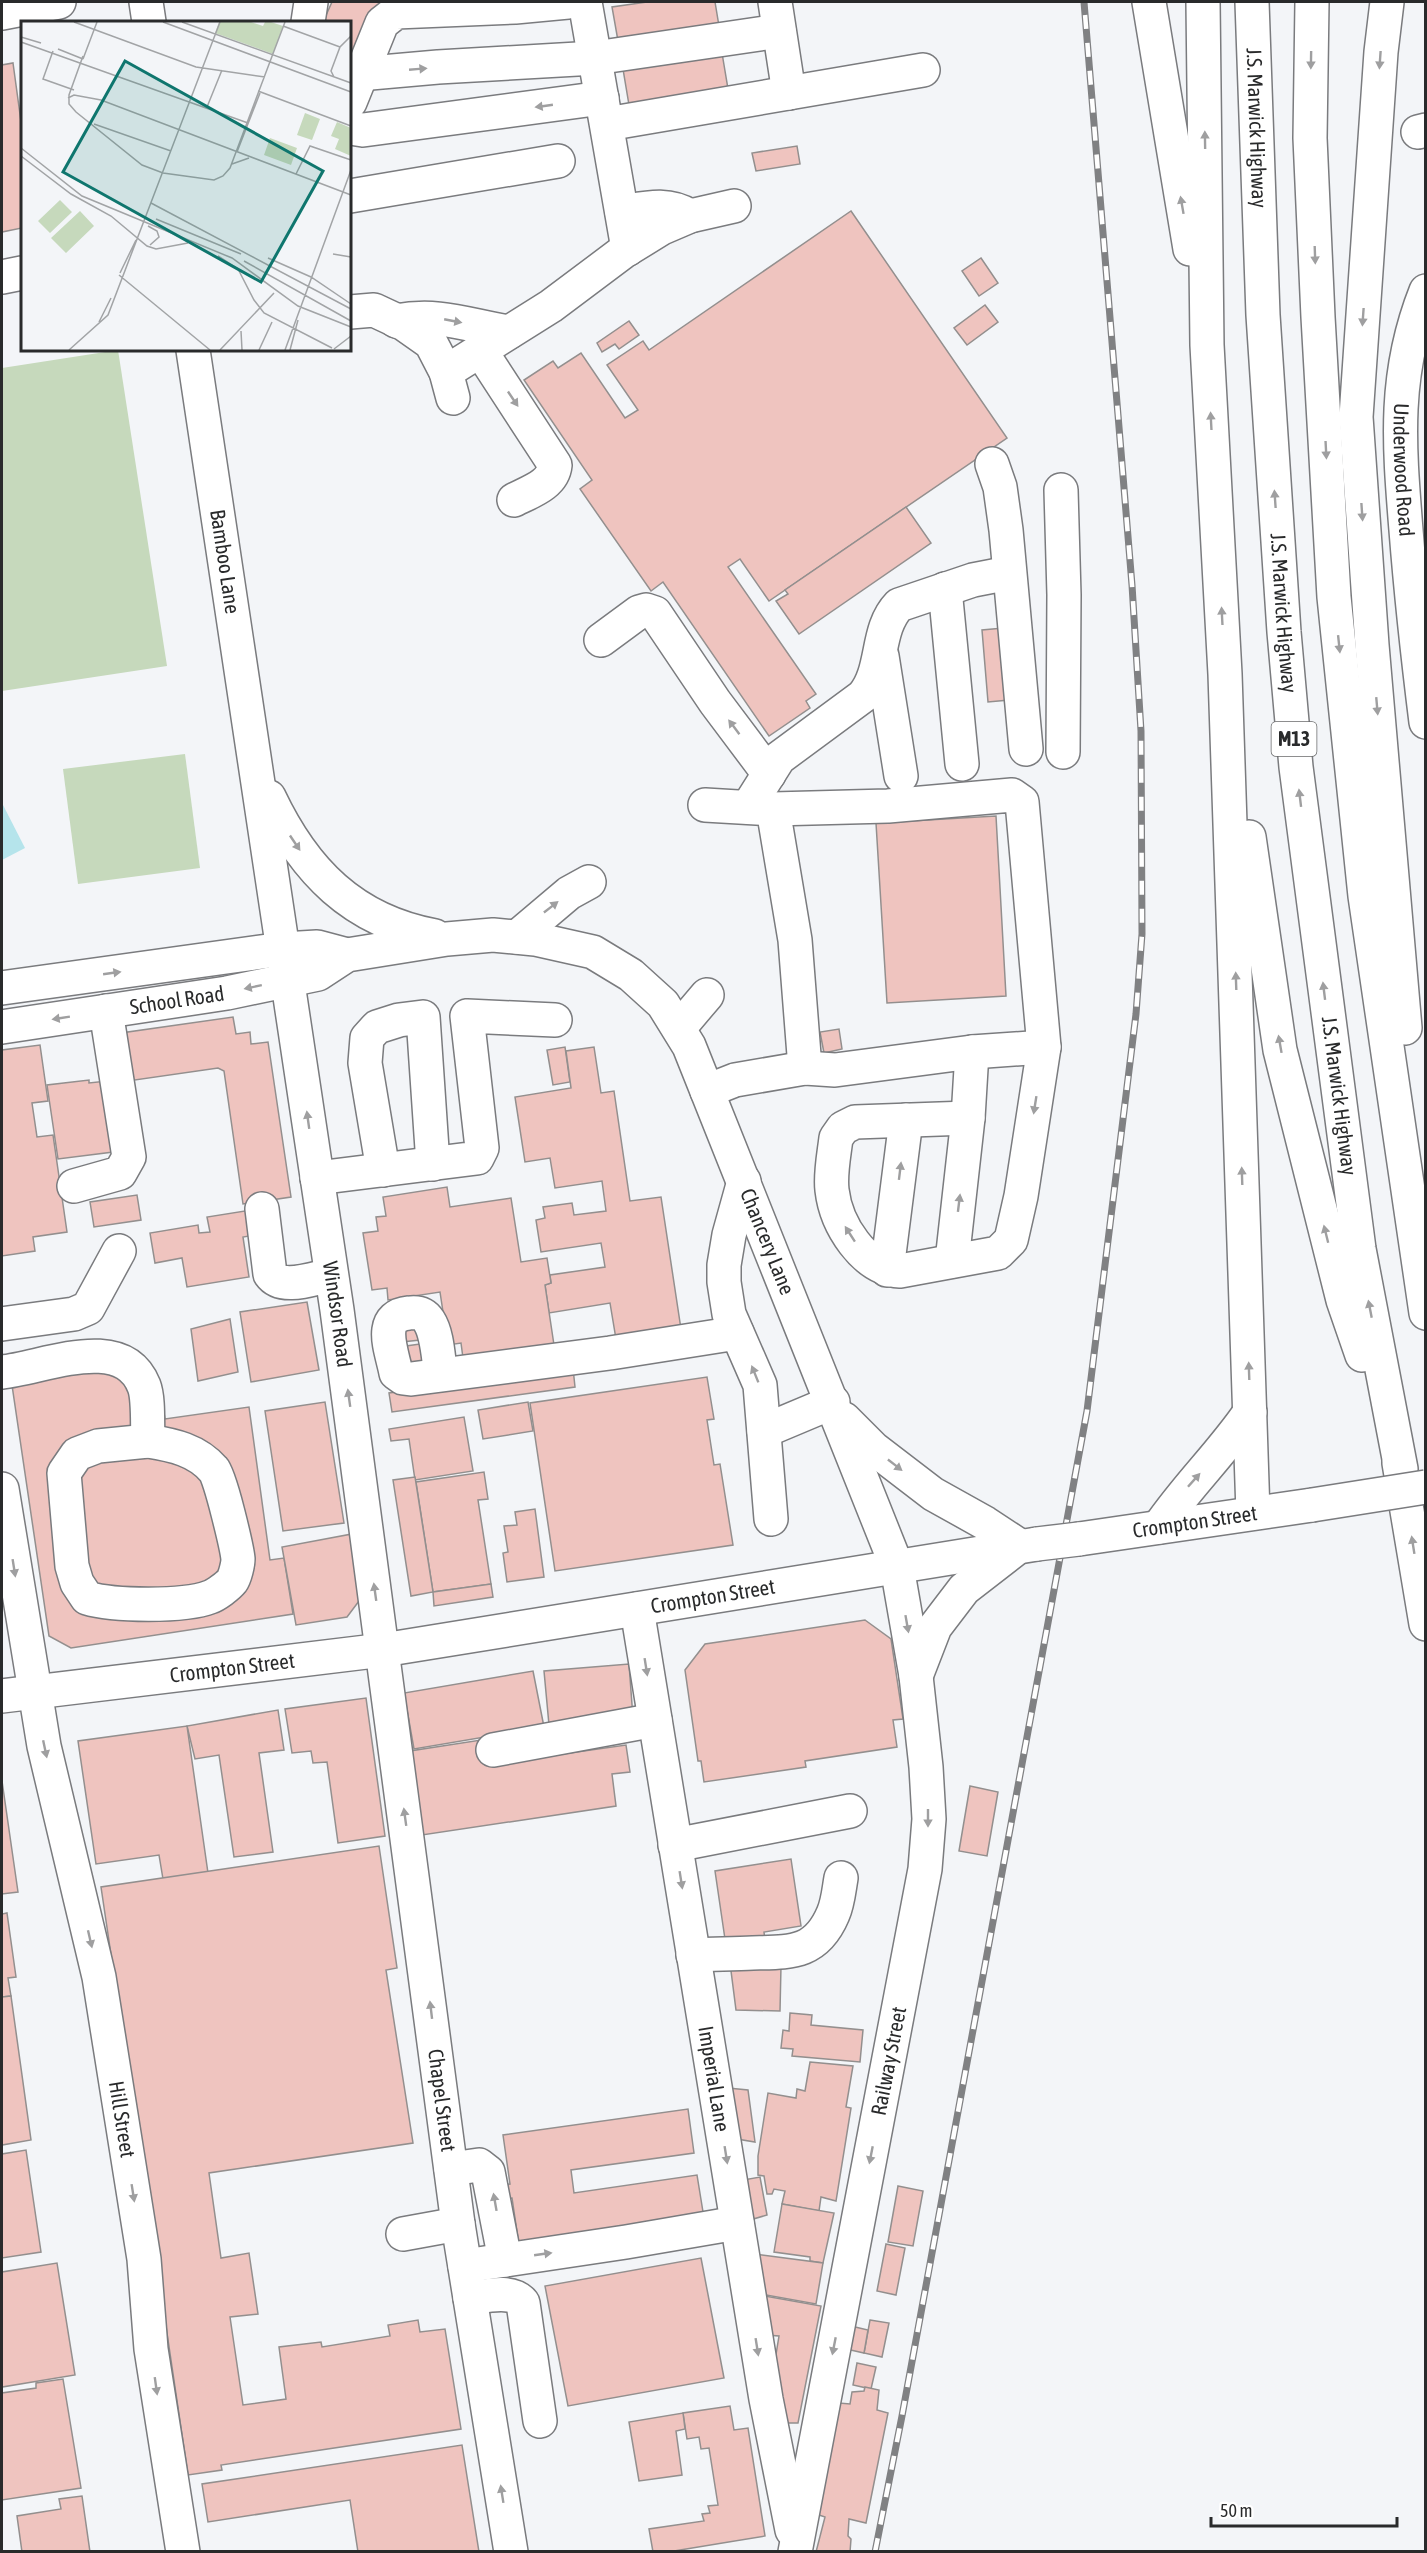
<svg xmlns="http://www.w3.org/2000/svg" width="1427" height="2553" font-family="'Asap Condensed',sans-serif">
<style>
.green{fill:#c6d9bc}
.water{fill:#b5e4eb}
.building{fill:#efc4bf;stroke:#938f8e;stroke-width:1.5}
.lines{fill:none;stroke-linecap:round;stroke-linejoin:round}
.minor-casing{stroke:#7a7b7e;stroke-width:36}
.highway-casing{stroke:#7a7b7e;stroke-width:36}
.minor{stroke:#fff;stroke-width:33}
.highway{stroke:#fff;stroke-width:33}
.rail-casing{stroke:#808183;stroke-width:7}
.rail{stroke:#fff;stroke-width:4.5;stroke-dasharray:14;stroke-linecap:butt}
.minor-bridge-casing{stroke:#7a7b7e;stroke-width:36;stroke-linecap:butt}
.minor-bridge{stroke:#fff;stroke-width:33}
.oneway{fill:#9f9fa0}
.labels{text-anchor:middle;stroke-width:5;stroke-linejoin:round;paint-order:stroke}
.shield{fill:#fff;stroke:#696a6b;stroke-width:1.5}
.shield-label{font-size:20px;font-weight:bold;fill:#292a2b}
.street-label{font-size:21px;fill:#292a2b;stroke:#fff}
.inset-road{fill:none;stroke:#a2a4a6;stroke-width:1.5}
.view{fill:#0f766e;fill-opacity:0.15;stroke:#0f766e;stroke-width:3}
.inset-edge{fill:none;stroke:#292a2b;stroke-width:3}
</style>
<rect width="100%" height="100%" fill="#f3f5f8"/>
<!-- green -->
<g class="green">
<path d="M118,350l49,316 -165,25v-323z"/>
<path d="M185,754l15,114 -122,16 -15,-115z"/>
</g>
<!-- water -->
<path class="water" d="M2,803l23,45 -23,12z"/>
<!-- building -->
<g class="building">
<path d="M332,2h67l-49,74v-54h-27z"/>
<path d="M647,2h68l4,24 -101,15 -6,-34z"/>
<path d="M722,53l6,36 -99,16 -6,-36z"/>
<path d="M13,63l9,66v99l-20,4v-167z"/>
<path d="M797,146l3,18 -44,7 -4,-18z"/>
<path d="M851,211l156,227 -238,163 -29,-42 -12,8 88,127 -10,7 4,7 -41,28 -106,-154 -12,9 -71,-102 12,-9 -68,-100 29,-19 5,7 23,-15 44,65 13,-8 -31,-45 36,-24 6,9z"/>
<path d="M981,258l17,25 -19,13 -17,-25z"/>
<path d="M985,305l13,17 -31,23 -13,-17z"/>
<path d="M629,321l10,14 -20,14 -4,-5 -13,8 -5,-9z"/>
<path d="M906,507l25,36 -132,91 -23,-33 12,-7 -3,-4z"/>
<path d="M1003,628l6,72 -21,2 -6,-72z"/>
<path d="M996,816l10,180 -119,7 -11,-180z"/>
<path d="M233,1017l3,17 14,-2 1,12 17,-2 23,155 -48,7 -19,-133 -6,-3 -90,13 -7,-48z"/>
<path d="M839,1029l3,20 -18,4 -4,-21z"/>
<path d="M40,1045l8,56 -16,2 5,34 16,-2 14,97 -34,5 2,14 -33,5v-206z"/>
<path d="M565,1047l5,35 -17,3 -6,-35z"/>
<path d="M594,1047l7,46 13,-2 16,110 31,-4 20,132 -65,10 -6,-36 -61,10 -4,-28 6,-2 -1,-8 55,-8 -4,-24 -60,9 -5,-32 9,-2 -2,-11 29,-4 2,12 32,-4 -4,-30 -47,7 -5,-30 -25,4 -10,-65 56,-9 -5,-37z"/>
<path d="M89,1080v3l18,-2 14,70 -63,8 -11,-74z"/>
<path d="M447,1187l3,20 61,-9 10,64 26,-4 4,25 -6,2 9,60 -91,13 -2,-15 -13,2 -8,-53 -52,8 -1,-12 -15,2 -9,-57 15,-2 -2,-14 10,-1 -3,-19z"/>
<path d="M137,1195l4,25 -47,7 -4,-25z"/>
<path d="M251,1210l4,25 -12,2 6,40 -62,10 -5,-29 -27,5 -5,-30 48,-8 1,8 11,-1 -3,-15z"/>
<path d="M307,1302l12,68 -68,12 -11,-70z"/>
<path d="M230,1319l8,53 -40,9 -7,-52z"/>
<path d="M418,1322l2,18 -18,2 -3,-17z"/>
<path d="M427,1343l3,18 -28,5 -3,-19z"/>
<path d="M8,1358l142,7 9,15 6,39 84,-12 21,153 14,-2 9,56 -222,34 -22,-12z"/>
<path d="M573,1368l2,19 -183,25 -3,-19z"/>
<path d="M707,1377l7,42 -7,1 7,45 6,-1 13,81 -178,26 -25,-168z"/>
<path d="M325,1402l19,121 -61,8 -18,-120z"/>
<path d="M528,1402l5,29 -50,8 -5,-29z"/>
<path d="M464,1417l9,54 -58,9 -6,-41 -18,2 -2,-12z"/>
<path d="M484,1472l4,27 -10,1 13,84 -58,8 -17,-110z"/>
<path d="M415,1477l18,115 -22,4 -18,-116z"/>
<path d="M535,1509l9,68 -37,5 -4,-29 5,-1 -4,-26 13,-1 -2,-13z"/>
<path d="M352,1534l10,63 -15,20 -51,8 -14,-78z"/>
<path d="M491,1584l2,13 -59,9 -1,-14z"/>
<path d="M865,1620l26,19 12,80 -10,1 4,27 -92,14 1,6 -102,15 -3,-21h-3l-13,-91 20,-26z"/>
<path d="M629,1664l4,54 -84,7 -5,-54z"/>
<path d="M533,1671l11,56 -130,22 -10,-56z"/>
<path d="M366,1698l19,138 -47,7 -11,-81 -14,1 -2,-12 -19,2 -7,-44z"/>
<path d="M278,1710l6,40 -25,3 14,99 -39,5 -15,-102 -24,4 -8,-33z"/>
<path d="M187,1726l21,147 -45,6 -4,-24 -63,9 -18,-123z"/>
<path d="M481,1740l4,25 141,-20 4,27 -18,2 4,32 -194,29 -12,-84z"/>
<path d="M2,1781l16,111 -16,2z"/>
<path d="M970,1786l28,6 -11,64 -28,-5z"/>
<path d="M379,1846l18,122 -11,2 27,173 -204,30 12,85 28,-5 9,61 -28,3 13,88 43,-6 -7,-52 42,-5 1,5 68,-11 -2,-11 30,-5 2,12 25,-3 16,100 -240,36 1,5 -34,5 -87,-588z"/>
<path d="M791,1859l10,67 -37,6 1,8 -39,6 -11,-75z"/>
<path d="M7,1913l9,64 -8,1 3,18 -9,1v-83z"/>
<path d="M730,1963l51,3 -1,45 -44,-1z"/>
<path d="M11,1996l20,144 -29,5v-148z"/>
<path d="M790,2013l22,2 -1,10 52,5 -3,32 -68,-6 1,-7 -12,-1 2,-18 6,1z"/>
<path d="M810,2062l43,4 -7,41 5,1 -15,93 -15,-4 -2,14 -37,-7 3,-13 -11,-2 -2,5h-5l-3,-18 -6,-1v-19l10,-63 28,5 1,-9 8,2z"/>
<path d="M728,2088l20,2 7,52 -18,-3z"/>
<path d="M688,2109l6,44 -123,17 3,23 123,-18 7,43 -185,27 -7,-47 -9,1 -2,-14 9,-1 -7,-49z"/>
<path d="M26,2150l15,102 -39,6v-104z"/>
<path d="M760,2177l7,38 -17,5 -7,-40z"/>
<path d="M898,2186l25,5 -10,55 -25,-4z"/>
<path d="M782,2204l52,9 -11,50 -13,-2v-4l-36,-5z"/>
<path d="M886,2244l19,4 -9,47 -19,-4z"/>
<path d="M754,2254l69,9 -7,41 -56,-10z"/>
<path d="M701,2258l23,120 -156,28 -23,-120z"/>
<path d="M57,2263l18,112 -73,12v-115z"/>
<path d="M759,2295l62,11 -23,117h-19l-7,-44 7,-43 -14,-1z"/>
<path d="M870,2320l19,3 -7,34 -18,-4z"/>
<path d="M851,2326l17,4 -4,23 -18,-4z"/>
<path d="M857,2363l19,4 -5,22 -18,-4z"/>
<path d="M63,2379l18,109 -79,12v-107l34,-5v-5z"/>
<path d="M865,2387l14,3 -2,20 11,3 -22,110 -17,-4 -1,17 3,3 -1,13h-34l9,-35 -6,-2 20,-112 11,1 2,-12 12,-1z"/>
<path d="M730,2406l4,24 14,-2 17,108 -97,16h-15l-4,-23 55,-8 -2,-7 8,-1 -2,-7 10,-1 -9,-57 -8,1 -2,-12 -12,2 -4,-26z"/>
<path d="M683,2413l2,16 -9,2 6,44 -43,6 -10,-59z"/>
<path d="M462,2445l17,107h-121l-8,-52 -142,22 -6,-38z"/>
<path d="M82,2496l8,56h-68l-5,-36 44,-7 -2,-10z"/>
</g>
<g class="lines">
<!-- minor casing -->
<g class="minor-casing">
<g id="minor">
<path d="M146,2l3,20"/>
<path d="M585,2l43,247"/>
<path d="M775,2l14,91"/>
<path d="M2,13l57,-11"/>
<path d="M308,22l3,-20"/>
<path d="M359,74l79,-7 157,-9 184,-27"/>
<path d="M350,102l32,-79 14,-11 119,-5 53,-5"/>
<path d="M607,124l316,-54"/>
<path d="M350,128l13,2 239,-32"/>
<path d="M1418,132l8,-2"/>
<path d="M350,196l208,-35"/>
<path d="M622,212c24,-4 46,-10 68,4"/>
<path d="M2,277l20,-4"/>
<path id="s1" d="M1426,291c-33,83 -27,153 -20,239 5,64 12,128 20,192"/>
<path d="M350,312l24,-2 30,14 27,19 15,29 7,26"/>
<path d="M396,321c43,-8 71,4 113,11"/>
<path id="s2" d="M193,350l144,960 121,914 53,328"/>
<path d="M480,350l75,115c-2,20 -26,27 -41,35"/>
<path d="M446,372l105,-66 72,-54 39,-24 28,-12 44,-10"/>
<path d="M992,464l8,23 6,43 20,219"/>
<path d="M1061,490l3,105 -1,157"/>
<path d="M945,589l17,175"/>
<path d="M601,640l38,-28 7,-2 9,3 60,89 54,72"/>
<path d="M882,656l19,120"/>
<path d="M269,797c35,74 84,124 166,139"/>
<path d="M705,805l68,4 22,131 10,128"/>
<path d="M748,807l31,-49 84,-62c22,-26 12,-66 36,-91l74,-25 36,-7"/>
<path d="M773,809l115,-3 124,-11 10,7 22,245 -23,149 -10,44 -13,13 -98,18c-36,-2 -64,-46 -68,-81 -2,-16 2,-35 4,-52l7,-10 12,-6 113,-4"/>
<path d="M517,937l52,-44 20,-11"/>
<path d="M2,988l281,-39 34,-2 30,8"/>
<path id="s3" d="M2,1027l225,-34 91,-19 29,-19 100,-16 46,-4 42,4 58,13 38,23 32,29 26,42 208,521 19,109 10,91 3,52 -4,50 -130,683"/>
<path d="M679,1028l28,-33"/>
<path d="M707,1091l28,-11 70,-12 30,2 137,-18 72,-5"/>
<path d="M383,1170l-18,-107 2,-25 10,-11 22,-7 24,-3 10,147"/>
<path d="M317,1178l160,-20 5,-10 -15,-132 88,4"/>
<path d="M744,1181l-15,54 -5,30v17l5,32 31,71 11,134"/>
<path d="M74,1186l46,-13 9,-16 -23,-146"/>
<path d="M262,1209l8,65c12,17 44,4 61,1"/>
<path d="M952,1261l16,-143 4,-66"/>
<path d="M887,1270l19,-150"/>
<path d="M2,1324l72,-10 14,-6 31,-57"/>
<path d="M2,1372c42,-4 120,-41 142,14 5,13 3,40 4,55"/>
<path d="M441,1375c-3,-16 -3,-40 -12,-54 -5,-8 -12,-9 -20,-8 -33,3 -17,38 -13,60l7,5 8,1 199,-26 127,-20"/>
<path d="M844,1419l29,29 60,46 52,29 35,23"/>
<path d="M764,1431l69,-29"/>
<path d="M148,1441c25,4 49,9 66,29 6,6 23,78 24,89 0,5 -3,18 -6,22 -4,5 -16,14 -22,16 -26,10 -97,9 -123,1l-10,-15 -5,-17 -8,-93 13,-19 21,-8z"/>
<path id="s4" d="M2,1489l42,257 55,231 45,282 7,90 32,203"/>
<path id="s5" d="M1079,1539l233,-34"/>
<path id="s6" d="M637,1609l129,790 26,131"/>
<path d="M916,1676l19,-49 29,-38 49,-38"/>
<path id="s7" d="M2,1696l381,-46 654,-106"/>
<path d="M493,1750l162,-30"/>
<path d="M675,1845l175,-34"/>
<path d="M693,1955c20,-1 40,-1 60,-2 38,-1 63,1 80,-39 5,-11 6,-25 8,-36"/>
<path d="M451,2169l28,-4 9,7 17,88"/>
<path d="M403,2234l55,-10"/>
<path d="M465,2266l161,-24 111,-19"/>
<path d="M470,2298c16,-2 42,-9 53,5l17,118"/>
</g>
</g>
<!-- highway casing -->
<g class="highway-casing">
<g id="highway">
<path d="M1149,2l41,247"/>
<path d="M1203,2l4,343 18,329 28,839"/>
<path id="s8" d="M1252,2l11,313 21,317 12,135 63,482 42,220"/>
<path d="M1312,2l-2,136 8,179 16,280 31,299 61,417"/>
<path d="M1387,2l-6,50 -25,365 16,228 33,383"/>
<path d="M1249,837l31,213 63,250 19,55"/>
<path d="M1399,1463l27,161"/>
<path d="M1159,1527c28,-41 63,-74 91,-115"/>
</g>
</g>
<!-- minor -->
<use href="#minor" class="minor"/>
<!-- highway -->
<use href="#highway" class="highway"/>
<!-- rail casing -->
<g class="rail-casing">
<path id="rail" d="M875,2552l27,-136 185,-1005 49,-397 6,-80 -1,-203 -9,-146 -48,-583"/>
</g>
<!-- rail -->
<use href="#rail" class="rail"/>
<!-- minor-bridge casing -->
<g class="minor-bridge-casing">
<g id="minor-bridge">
<path d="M1312,1505l114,-18"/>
<path d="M1037,1544l42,-5"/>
</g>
</g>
<!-- minor-bridge -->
<use href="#minor-bridge" class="minor-bridge"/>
</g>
<!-- one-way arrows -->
<defs><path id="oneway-solid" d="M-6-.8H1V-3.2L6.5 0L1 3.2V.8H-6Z" transform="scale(1.5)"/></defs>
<g class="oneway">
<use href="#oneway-solid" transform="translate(1311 60) rotate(91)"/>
<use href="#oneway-solid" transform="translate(1380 60) rotate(94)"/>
<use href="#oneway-solid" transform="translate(418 69) rotate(-5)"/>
<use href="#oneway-solid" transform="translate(544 106) rotate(172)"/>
<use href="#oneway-solid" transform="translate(1205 140) rotate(-91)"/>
<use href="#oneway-solid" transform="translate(1182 205) rotate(-100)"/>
<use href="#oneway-solid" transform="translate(1315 255) rotate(88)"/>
<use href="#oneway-solid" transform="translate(1363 317) rotate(94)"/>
<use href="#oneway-solid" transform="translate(453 321) rotate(11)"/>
<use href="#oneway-solid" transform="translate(513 399) rotate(56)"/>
<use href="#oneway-solid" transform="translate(1211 421) rotate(-93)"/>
<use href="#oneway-solid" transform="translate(1326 450) rotate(87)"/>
<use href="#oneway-solid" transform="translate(1275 499) rotate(-94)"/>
<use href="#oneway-solid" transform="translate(1362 512) rotate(86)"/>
<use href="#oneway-solid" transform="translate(1222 616) rotate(-93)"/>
<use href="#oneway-solid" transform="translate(1339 644) rotate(84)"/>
<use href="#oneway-solid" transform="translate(1377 706) rotate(85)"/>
<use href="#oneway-solid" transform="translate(734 727) rotate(-127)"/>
<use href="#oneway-solid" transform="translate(1300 798) rotate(-97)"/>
<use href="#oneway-solid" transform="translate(295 843) rotate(56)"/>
<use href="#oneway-solid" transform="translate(551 907) rotate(-38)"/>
<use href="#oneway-solid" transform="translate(112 973) rotate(-8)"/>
<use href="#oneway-solid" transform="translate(1236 981) rotate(-92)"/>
<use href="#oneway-solid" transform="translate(253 987) rotate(168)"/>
<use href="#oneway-solid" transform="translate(1324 991) rotate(-97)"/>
<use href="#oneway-solid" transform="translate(61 1018) rotate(171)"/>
<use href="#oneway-solid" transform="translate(1280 1044) rotate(-100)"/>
<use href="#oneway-solid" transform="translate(1035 1105) rotate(99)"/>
<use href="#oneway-solid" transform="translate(308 1120) rotate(-98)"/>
<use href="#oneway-solid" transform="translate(900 1171) rotate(-83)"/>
<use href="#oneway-solid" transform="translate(1242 1176) rotate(-92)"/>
<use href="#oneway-solid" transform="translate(959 1203) rotate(-83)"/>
<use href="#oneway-solid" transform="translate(850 1234) rotate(-123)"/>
<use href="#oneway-solid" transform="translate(1326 1234) rotate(-104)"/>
<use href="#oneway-solid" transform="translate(1370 1309) rotate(-101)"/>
<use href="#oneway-solid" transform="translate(1249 1371) rotate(-92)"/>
<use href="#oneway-solid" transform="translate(755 1374) rotate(-112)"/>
<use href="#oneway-solid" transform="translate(349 1398) rotate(-98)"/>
<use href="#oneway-solid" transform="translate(895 1465) rotate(38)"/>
<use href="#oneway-solid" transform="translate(1194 1480) rotate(-48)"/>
<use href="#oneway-solid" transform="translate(1413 1545) rotate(-99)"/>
<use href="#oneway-solid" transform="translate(14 1568) rotate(81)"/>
<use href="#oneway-solid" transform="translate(375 1592) rotate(-98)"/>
<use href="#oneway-solid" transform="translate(907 1624) rotate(80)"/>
<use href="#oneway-solid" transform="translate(646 1667) rotate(81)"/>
<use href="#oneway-solid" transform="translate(45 1749) rotate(78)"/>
<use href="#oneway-solid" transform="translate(405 1817) rotate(-98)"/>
<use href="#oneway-solid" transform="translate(928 1818) rotate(90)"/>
<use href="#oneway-solid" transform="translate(681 1880) rotate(81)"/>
<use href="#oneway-solid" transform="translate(90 1939) rotate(77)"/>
<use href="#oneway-solid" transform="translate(431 2010) rotate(-97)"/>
<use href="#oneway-solid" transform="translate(726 2155) rotate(81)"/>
<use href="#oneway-solid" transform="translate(871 2155) rotate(101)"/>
<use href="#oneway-solid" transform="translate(133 2193) rotate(81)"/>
<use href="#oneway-solid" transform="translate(495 2202) rotate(-100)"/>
<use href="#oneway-solid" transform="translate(543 2254) rotate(-8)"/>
<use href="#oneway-solid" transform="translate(834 2346) rotate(101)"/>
<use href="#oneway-solid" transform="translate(757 2347) rotate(81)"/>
<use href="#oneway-solid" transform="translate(156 2386) rotate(82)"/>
<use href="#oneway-solid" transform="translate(502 2494) rotate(-99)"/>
</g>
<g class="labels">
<!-- shield labels -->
<rect class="shield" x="1271.5" y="722" width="45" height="34" rx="4.5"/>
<g class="shield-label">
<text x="1294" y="746">M13</text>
</g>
<!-- street labels -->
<g class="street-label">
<text dy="7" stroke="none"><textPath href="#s8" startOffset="126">J.S. Marwick Highway</textPath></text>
<text dy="7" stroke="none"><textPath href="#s1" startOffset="182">Underwood Road</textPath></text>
<text dy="7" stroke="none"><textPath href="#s2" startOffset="214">Bamboo Lane</textPath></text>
<text dy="7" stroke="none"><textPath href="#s8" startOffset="612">J.S. Marwick Highway</textPath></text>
<text dy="7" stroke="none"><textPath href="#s3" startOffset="177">School Road</textPath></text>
<text dy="7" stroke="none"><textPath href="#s8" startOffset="1098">J.S. Marwick Highway</textPath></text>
<text dy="7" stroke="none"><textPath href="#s3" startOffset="952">Chancery Lane</textPath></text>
<text dy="7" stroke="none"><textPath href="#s2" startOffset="975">Windsor Road</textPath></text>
<text dy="7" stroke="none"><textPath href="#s5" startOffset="117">Crompton Street</textPath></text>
<text dy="7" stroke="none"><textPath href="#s7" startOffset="718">Crompton Street</textPath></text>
<text dy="7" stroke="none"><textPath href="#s7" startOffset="232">Crompton Street</textPath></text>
<text transform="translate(889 2061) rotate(-79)" y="7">Railway Street</text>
<text dy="7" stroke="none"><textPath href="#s6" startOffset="476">Imperial Lane</textPath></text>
<text dy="7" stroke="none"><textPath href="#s2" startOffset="1768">Chapel Street</textPath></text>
<text dy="7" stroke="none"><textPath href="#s4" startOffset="642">Hill Street</textPath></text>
</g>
</g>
<!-- overview -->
<g transform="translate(21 21)">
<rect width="330" height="330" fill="#f3f5f8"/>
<path d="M198,1h32l12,4 2,-4h6l12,4 -10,28 -58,-21zM284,92l15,6 -8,21 -15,-5zM316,101l14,6v28l-16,-7 4,-10 -8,-3zM249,117l27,10 -6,17 -27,-10zM39,179l12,12 -22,21 -12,-12zM59,190l14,15 -28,27 -15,-15z" fill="#c6d9bc"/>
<path class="inset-road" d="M53,1l122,45 69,10M142,1l188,70M161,1l169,61M262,5l57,21M0,16l20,6M0,21l227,81M37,28l25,10M32,30l-10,28 31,11M253,30l11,-29M62,35l-14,39v9l7,8 66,53 21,8 51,7 9,-4 7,-8 44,-117M62,38l14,-37M313,56l-3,-6 9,-24 11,-11M237,70l93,35M47,77l6,-3 27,5 250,95M186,86l15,-37M73,103l77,27M0,127l61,48 150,62 66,48 53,21M216,131l23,-59M0,135l50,38 40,22 36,30 9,3 32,-6M211,143l17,-6M275,153l14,-28 41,14M130,182l200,106M135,198l85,35M127,205l9,5 2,6 -9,8M312,233l18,3M197,235l20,13 16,31 10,13 68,35M247,237l43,19 40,27M223,240l107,60M99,252l16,-33M98,254l91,75M78,301l12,-24M220,310l1,19M313,328l17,-13M48,329l39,-35 112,-293M199,329l54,-57M238,329l13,-28M264,329l66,-180M269,329l8,-30"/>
<path class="view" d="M104,40l198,110 -62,111 -198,-110z"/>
<rect width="330" height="330" class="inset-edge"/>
</g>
<!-- border -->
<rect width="1427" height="2553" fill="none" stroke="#292a2b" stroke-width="6"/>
<!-- scale -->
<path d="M1211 2517v9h186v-9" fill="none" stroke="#292a2b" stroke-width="3"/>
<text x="1220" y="2517" font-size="18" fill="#292a2b" stroke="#ffffff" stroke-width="4.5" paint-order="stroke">50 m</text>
</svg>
